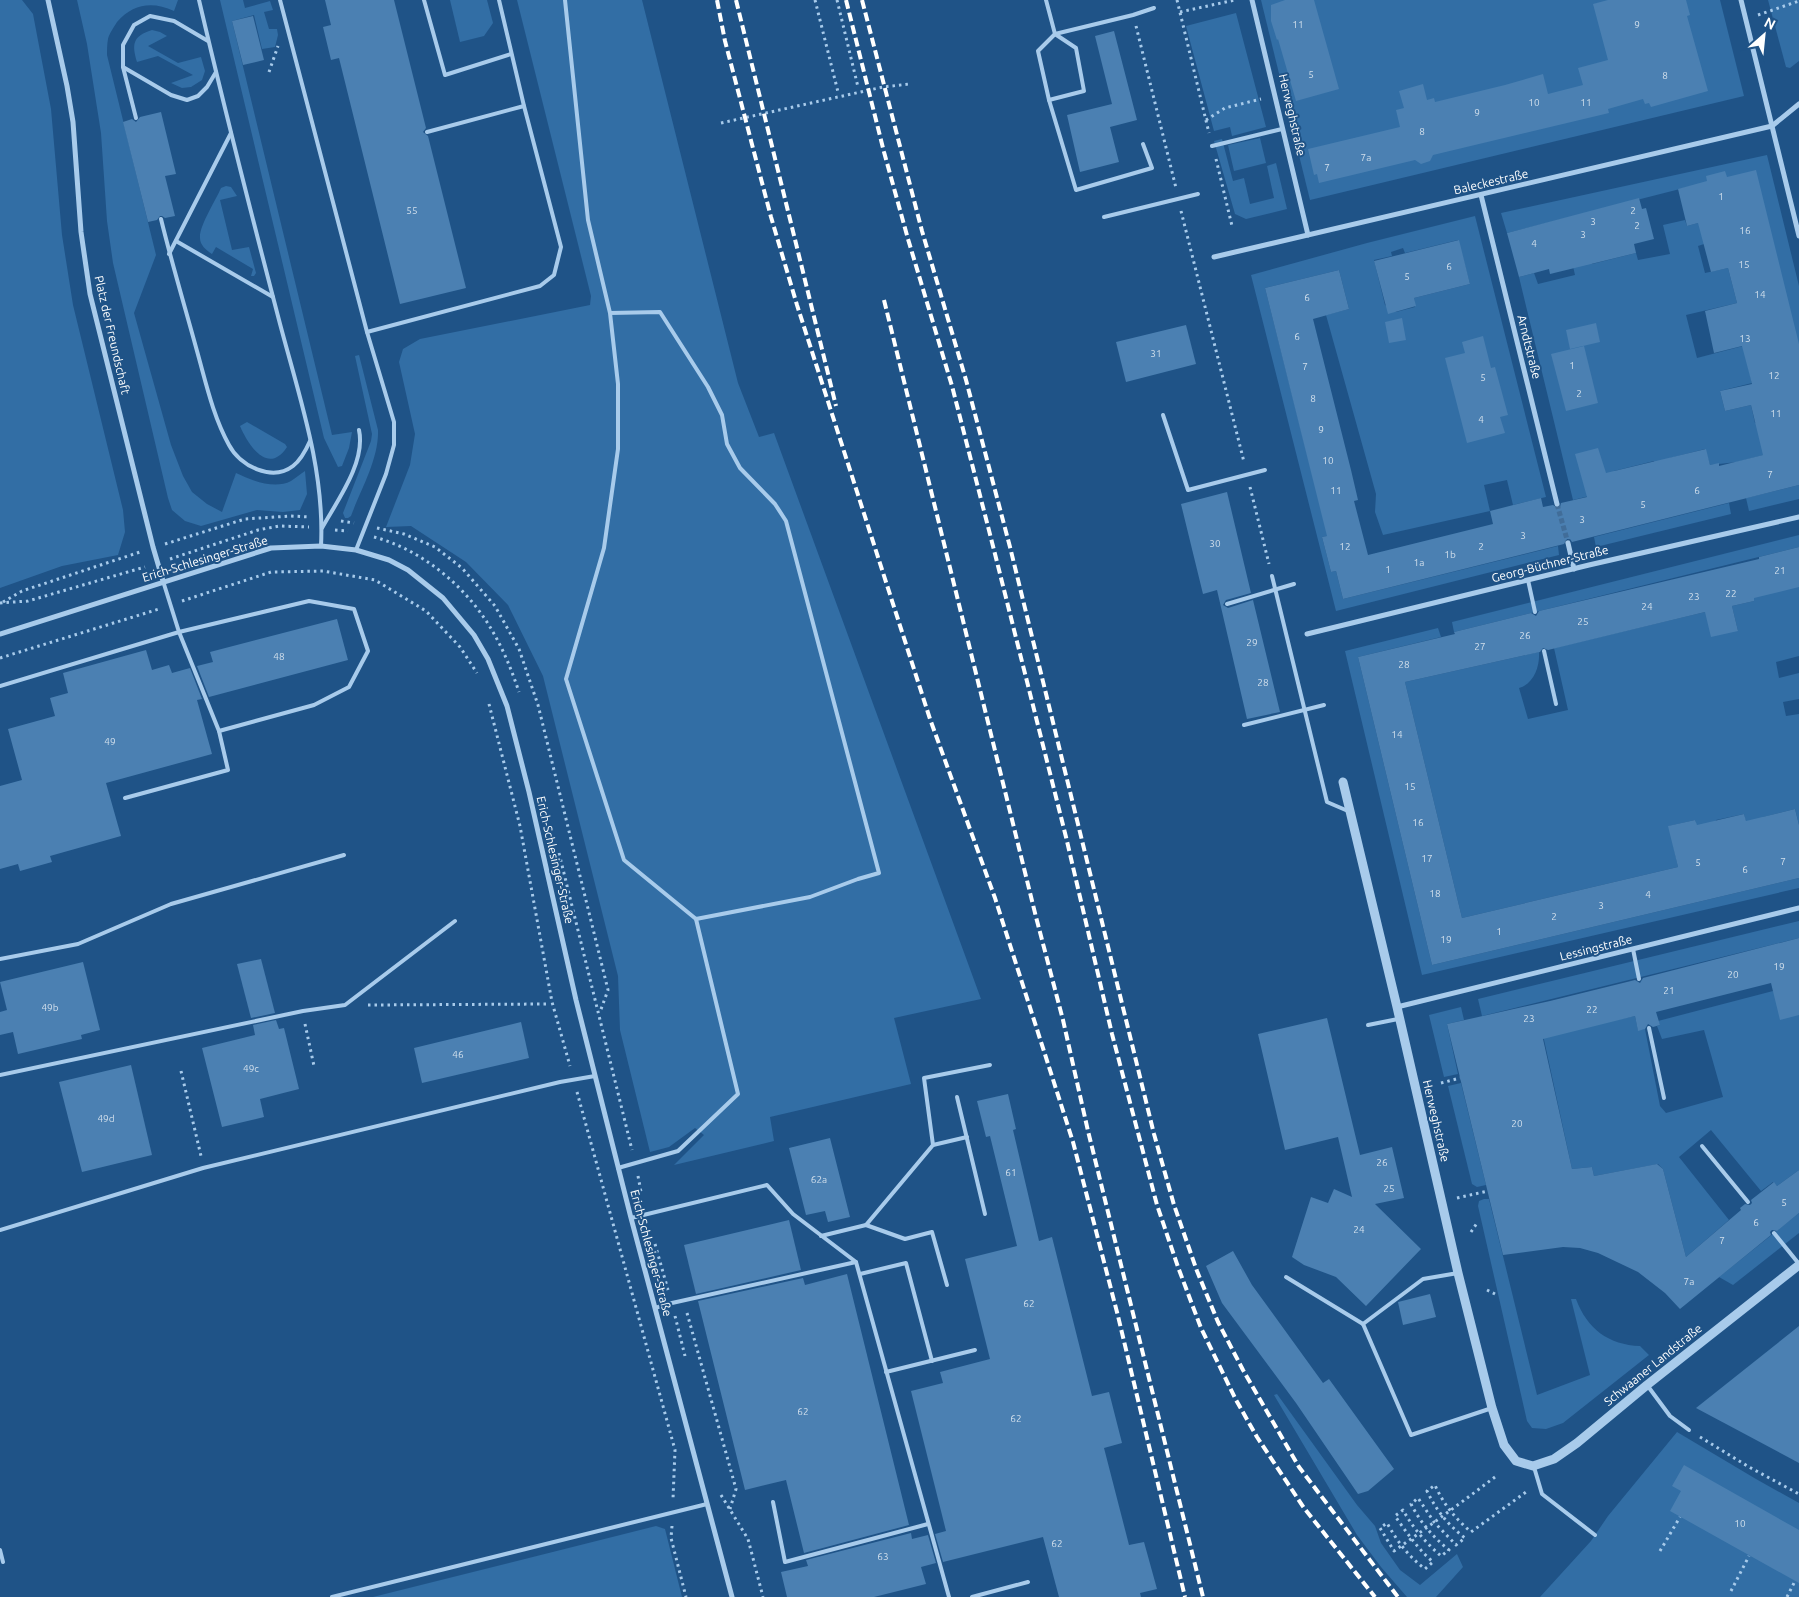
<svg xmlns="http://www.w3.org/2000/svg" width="1799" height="1597" font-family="Ubuntu,sans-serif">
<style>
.green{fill:#326ea5;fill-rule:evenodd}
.building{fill:#4b80b2}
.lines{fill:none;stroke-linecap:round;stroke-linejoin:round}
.minor-tunnel{stroke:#416d99;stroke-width:5;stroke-dasharray:5 2.5;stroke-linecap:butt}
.path{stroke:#a8cbeb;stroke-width:3;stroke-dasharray:2.5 4;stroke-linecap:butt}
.service{stroke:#a8cbeb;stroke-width:4}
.minor{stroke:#a8cbeb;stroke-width:5}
.tertiary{stroke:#a8cbeb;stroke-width:9}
.rail{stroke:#fff;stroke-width:4;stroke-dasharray:9 4;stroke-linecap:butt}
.labels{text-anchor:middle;stroke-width:4;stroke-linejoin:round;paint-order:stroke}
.number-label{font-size:10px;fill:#d2dfec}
.street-label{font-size:12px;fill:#fff;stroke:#1f5387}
</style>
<rect width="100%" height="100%" fill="#1f5387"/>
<!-- green -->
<g class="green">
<path d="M0,0h22l11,14 18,95 11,126 11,70 50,205 2,22 -7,23 -56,11 -62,22z"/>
<path d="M77,0h101l-4,11c-22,-10 -41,-7 -57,11 -3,5 -8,12 -9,17 -1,5 -1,11 -1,16l49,200 -22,58 37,132 12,31 9,16 15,12 15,8 14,-39c15,7 38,17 55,8 5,-3 9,-7 14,-10l2,23 -7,16 -17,2 -26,-2 -56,16 -16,-5 -13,-11 -4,-12 -55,-235 -6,-42 -6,-88 -14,-89z"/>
<path d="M220,0h23l2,8 25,-7 3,9 -9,2 5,17h8l1,6 -3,12 -13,2 -8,-34 -22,6 100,414 20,-3 -3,16 -7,18 -4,1 -14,-29z"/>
<path d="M450,0h37l6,23 -9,13 -24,6z"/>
<path d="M517,0h125l96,383 21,54 15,-4 207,566 -87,19 17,66 -141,33 4,24 -100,24 30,-30 -9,-7 -26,19 -19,5 -30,-122 -2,-54 -75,-300 -35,-71 -42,-43 -55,-36 -25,1 24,-62 5,-31 -16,-72 4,-13 17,-10 170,-34 1,-9z"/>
<path d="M1261,0h459l24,96 -434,104z"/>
<path d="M1768,0h31v61l-9,7 -4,-1z"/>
<path d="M1236,13l30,114 -34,9 -2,-9 -16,4 -28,-105z"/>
<path d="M152,30l8,2 7,4 -19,10 30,17 23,-6 4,14 -3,9 -11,7 -9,1 -11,-5 22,-8 -35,-19 -21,6c-5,-17 -5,-26 15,-32z"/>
<path d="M1260,138l6,25 -32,8 -6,-26z"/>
<path d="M1222,139l11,42 11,-3 6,26 24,-6 -7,-32 9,-3 11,46 -41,10 -11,-5 -21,-73z"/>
<path d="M1767,155l32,131v59l-72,-168 -220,56 -6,-20z"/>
<path d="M226,186l5,1 6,9 -17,4 12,50 17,-3 7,26 -2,3h-3l2,-7 -37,-22 -4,7c-6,-4 -12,-9 -12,-16 -1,-12 16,-38 21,-50z"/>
<path d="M1475,216l71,281 -33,8 -6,-25 -23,5 6,26 -107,24 -8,-23 1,-18 -50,-179 23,-6 -10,-39 -74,18 63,248 -6,1 9,35 5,-1 7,28 215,-53 1,9 -223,56 -85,-336 116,-32zM1458,240l12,44 -56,14 1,9 -19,5 -11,-7 -11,-45 18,-4 -1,-4 12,-4 2,5z"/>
<path d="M1685,220l2,6 18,-5 -1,23 -6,2 7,27 23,-5 9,35 -51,12 11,43 46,-12 9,37 -32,8 5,20 26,-6 4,18 10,-3 6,33 -34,9 -27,3 -5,-16 -35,9 -11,21 -5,-18 -40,10 4,18 -45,11 -54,-223 15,-4 4,11 37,-9 -3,-13 17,-7 3,9 44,-11 2,7 32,-6 -7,-29z"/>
<path d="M359,355l19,75c1,29 -17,59 -27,86l-3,2h-3l-2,-5 28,-72 1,-7 -17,-78z"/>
<path d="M247,422l38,22 2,3c-19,29 -39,-2 -47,-21z"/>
<path d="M1799,485v14l-50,12 -3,-13z"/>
<path d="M1729,503l2,11 -135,33 -2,-10z"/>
<path d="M1799,535v12l-345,85 -2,-10z"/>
<path d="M1750,585l49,2v69l-23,6 3,16 20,-5v26l-16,3 3,14 13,-2v111l-4,-16 -32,8 -11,30 -8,-33 -28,6 -12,37 -9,-37 -26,6 9,41 -216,51 -57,-236 134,-30c1,14 -5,32 -20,36l9,31 40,-9 -14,-62 151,-36 33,19 -6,-25 22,-5z"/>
<path d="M1438,628l3,9 -83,20 74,308 367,-87v10l-377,87 -77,-324z"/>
<path d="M1799,921v17l-317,78 -4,-17z"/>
<path d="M1773,991l26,24v155l-22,16 -4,-4 -12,9 -50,-61 -32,27 50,63 -43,37 -23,-88 -5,-5 -64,12 -2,-9 -20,2 -29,-134 92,-19 3,14 7,-1 15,77 6,7 57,-16 -19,-67 -42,9 -5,-13 3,-1 -2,-4z"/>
<path d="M1461,1007l3,13 -17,4 11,50 -14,3 -15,-62z"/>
<path d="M1461,1083l25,102 -9,2 -5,-3 -24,-98z"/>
<path d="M1484,1199h5l48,196 53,-20 -19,-76h5c11,30 33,46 64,47l9,9 -86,68 -17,6 -14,-1 -5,-7 -49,-215 1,-5z"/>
<path d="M1799,1213v20l-66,52 -14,-8z"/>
<path d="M1277,1394l80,111 18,21 6,17 19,27 20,15 37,-31 6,13 -27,30h-29l-26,-30 -24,-32 -83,-140z"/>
<path d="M1677,1432l79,47 43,24v94h-259l51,-56 17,-25z"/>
<path d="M656,1526l9,3 17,68h-309z"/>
</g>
<!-- building -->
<g class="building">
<path d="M325,0h69l32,128 -3,4 5,4 38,152 -66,16 -61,-246 -8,2 -8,-33 8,-2z"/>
<path d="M1285,0h29l25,89 -43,12 -18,-62 -1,1 -6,-19v-16z"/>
<path d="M1608,0h78l4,15 -3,1 21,75 -57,16 -2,-4 -4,1 -2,-5 -35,10 1,4 -176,42 -3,6 -9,3 -6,-4 -96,23 -2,-9 -3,1 -6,-26 92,-22 -4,-17 8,-2 -5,-17 24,-7 4,16 7,-2 1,4 70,-17 38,-11 5,20 35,-9 -5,-17 30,-8 -15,-56z"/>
<path d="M253,16l11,44 -21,5 -11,-44z"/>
<path d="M1114,31l23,89 -27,7 9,35 -39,10 -13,-57 45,-11 -17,-68z"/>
<path d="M161,112l15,62 -11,2 10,40 -10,2 -3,-2h-2l-3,4 -9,2 -25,-100 9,-3 4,3 4,-5z"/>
<path d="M1756,170l43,174v141l-227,57 -2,-3h-3l-3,5 -221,55 -7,-28 -5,1 -9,-35 5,-1 -62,-248 74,-18 10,39 -36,10 38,151 7,30 -4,1 14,54 125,-31 -3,-13 51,-13 2,9 10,-2 5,3 2,-1 1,-4 26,-6 -12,-43 23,-6 8,25 100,-24 4,16 9,-2v3l44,-11 -12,-50 -26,6 -5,-20 32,-7 -10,-38 -28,7 -9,-42 32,-8 -9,-35 -17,4 -13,-49 -11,3 -9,-37 29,-8 -1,-5 19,-5 2,6z"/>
<path d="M1639,198l3,11 4,-1 8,31 -20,5 2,9 -86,21 -1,-5 -30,8 -12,-44z"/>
<path d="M1459,240l11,44 -56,14 2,8 -28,8 -14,-53z"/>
<path d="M1402,318l4,22 -17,3 -4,-21z"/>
<path d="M1596,323l4,19 -30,7 -4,-19z"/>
<path d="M1186,325l10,39 -70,18 -10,-40z"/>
<path d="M1483,336l8,32 4,-1 13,48 -8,2 5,16 -38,10 -22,-85 20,-5 -3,-11z"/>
<path d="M1584,346l14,57 -32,8 -15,-57z"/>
<path d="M1227,492l24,101 -25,7 -3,5 5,3 25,-8 27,112 -33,7 -30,-129 -14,4 -22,-90z"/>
<path d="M1799,547v40l-45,11v3l-22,5 6,25 -27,6 -6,-25 -157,38 -5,-2 -3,4 -135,30 57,236 216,-51 -10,-41 27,-6 2,5 47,-11 2,7 49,-12 4,16v53l-367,87 -74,-308 97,-23 -1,-2 77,-19 5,3 3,-5 220,-52v-2z"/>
<path d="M337,619l11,41 -139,37 -12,-31 16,-4 -3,-10z"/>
<path d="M146,650l6,20 17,-5 3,8 18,-5 12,31 -5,1 15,54 -106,29 15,53 -71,20 2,6 -32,9 -2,-7 -18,5v-83l22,-6 -14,-51 47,-13 -5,-18 18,-5 -5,-20z"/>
<path d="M1799,938v77l-19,5 -9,-37 -115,29 4,13 -7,2 -5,-3 -3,5 -7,2 -3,-15 -92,23 29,130 20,-2 2,9 63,-12 6,5 23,88 55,-47 -1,-2 5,-4 5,1 2,-2 -1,-3 23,-18 3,4 22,-16v43l-22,18 -5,-1 -2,2 1,3 -91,74 -15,-16 -27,-21 -40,-19 -18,-5 -17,-1 -60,8 -56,-231 103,-23 85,-21 5,3 3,-5z"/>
<path d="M261,959l14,54 -24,5 -14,-54z"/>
<path d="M83,962l17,68 -19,5 1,4 -64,15 -5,-22 -13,3v-23l7,-2 -7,-28z"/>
<path d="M1327,1018l33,137 32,-8 12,51 -29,6 46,45 -55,57 -30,-29 -32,-12 -12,-8 19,-60 17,6 6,-14 18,8 -14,-60 -53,13 -27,-116z"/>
<path d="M276,1020l3,9 5,-1 15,61 -39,10 4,18 -42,10 -20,-79 53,-13 -2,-10z"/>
<path d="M521,1022l8,36 -107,25 -8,-35z"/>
<path d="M131,1065l21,90 -70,17 -23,-90z"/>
<path d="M1008,1094l8,35 -3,1 26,111 13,-4 40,159 17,-4 13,51 -18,5 25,97 15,-3 13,47 -17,4 1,4h-82l-16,-60 -100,25 -8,-28 11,-3 -35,-140 32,-8 -3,-11 50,-13 -25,-100 52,-13 -27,-110 -4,1 -9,-36z"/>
<path d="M830,1138l20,79 -22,5 -3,-11 -19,4 -17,-67z"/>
<path d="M789,1220l12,50 -105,24 -12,-49z"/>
<path d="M1233,1251l19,34 71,98 6,-4 65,90 -26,22 -10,3 -62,-91 -74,-100 -16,-37z"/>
<path d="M847,1274l62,251 -105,28 -18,-73 -41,10 -47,-189 105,-23 2,7z"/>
<path d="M1430,1294l6,23 -33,8 -5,-23z"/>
<path d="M1799,1326v137l-103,-55z"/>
<path d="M1684,1465l115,65v53l-129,-72 11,-20 -9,-5z"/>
<path d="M911,1533l1,6 16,-4 8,28 -15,4 5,17 -52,13h-87l-6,-25 27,-6 -2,-6z"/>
</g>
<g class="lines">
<!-- minor-tunnel -->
<path class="minor-tunnel" d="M1557,504l11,39"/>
<!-- path -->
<g class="path">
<path d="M815,0l23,92"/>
<path d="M837,0l21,87"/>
<path d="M1177,0l32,133"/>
<path d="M1180,12l55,-12"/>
<path d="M1758,15l41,-14"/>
<path d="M1136,26l40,162"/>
<path d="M269,72l9,-26"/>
<path d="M1206,120l19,-12 36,-9"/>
<path d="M721,123l162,-36 26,-3"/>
<path d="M1216,159l16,67"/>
<path d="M1181,211l63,251"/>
<path d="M1250,487l19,77"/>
<path d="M341,521l13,2"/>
<path d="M377,528l27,6 31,13 27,21 33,38 24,43 19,56 70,285 -8,22"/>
<path d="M335,530l13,1"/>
<path d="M374,537c49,13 94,51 119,95 11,19 19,39 26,60"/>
<path d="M165,544l80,-25 46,-3 19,1"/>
<path d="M170,559l88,-29 21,-4 30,1"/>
<path d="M182,601l89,-29 52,-1 52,9 51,31 34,36 17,26"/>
<path d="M3,602l19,-11 118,-39"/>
<path d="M0,603l28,-2 117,-34"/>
<path d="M0,658l159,-49"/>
<path d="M489,704l31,122 32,176 18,64"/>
<path d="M559,853l73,297"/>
<path d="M368,1005l180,-1"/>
<path d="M305,1024l9,42"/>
<path d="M181,1071l20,85"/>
<path d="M1441,1083l19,-5"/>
<path d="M577,1092l98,358 -2,49"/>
<path d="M638,1176l3,16"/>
<path d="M1457,1198l31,-7"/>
<path d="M1471,1232l6,-9"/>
<path d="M655,1244l13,46"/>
<path d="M1487,1290l8,4"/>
<path d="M687,1313l49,176 -6,20"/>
<path d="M675,1316l10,40"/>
<path d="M1700,1437l49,30 50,27"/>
<path d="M1495,1477c-33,25 -67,50 -101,74l-14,-23 7,-5c10,18 21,33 38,46l8,-7c-15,-13 -26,-29 -38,-46l8,-6c10,18 23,33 38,46l8,-6c-16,-13 -29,-28 -38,-46l7,-6 16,24 22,23 9,-7c-17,-13 -29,-28 -38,-47l8,-6c8,19 21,34 36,47l55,-40"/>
<path d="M721,1495l27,44 15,58"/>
<path d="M672,1526l-1,12 15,59"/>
<path d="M1660,1551l20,-34"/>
<path d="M1731,1591l18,-35"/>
<path d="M1787,1597l8,-16"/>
</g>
<!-- service -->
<g class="service">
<path d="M199,0c25,107 52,213 80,320 19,73 46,149 42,226"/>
<path d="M280,0l87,332 27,90v23l-8,29 -30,76"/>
<path d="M424,0l21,75 66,-21"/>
<path d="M565,0l23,220 22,93 8,71v65l-14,99 -38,131 58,181 72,59 114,-22 48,-18 21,-6 -93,-352 -11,-17 -35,-36 -13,-24 -5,-29 -14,-28 -48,-75 -50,1"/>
<path d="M1046,0l9,34 21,14 8,43 -35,9 27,90 76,-22 -9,-24"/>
<path d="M123,67l48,28 16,5 11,-4 9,-9 9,-15"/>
<path d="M1049,100l-11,-49 17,-17 78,-19 21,-7"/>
<path d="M136,118l-13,-51v-22l11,-20 16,-9 24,5 34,20"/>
<path d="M427,132l97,-26"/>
<path d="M1212,146l70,-17"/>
<path d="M1104,217l94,-23"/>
<path d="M161,219c11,45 24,88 36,132 9,32 16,65 32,94 11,21 43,37 64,21 8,-6 13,-16 17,-25"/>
<path d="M176,241l97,56"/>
<path d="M169,254l62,-121"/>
<path d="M367,332l173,-46 14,-11 7,-28 -37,-141 -25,-106"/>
<path d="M1163,415l25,75 77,-20"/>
<path d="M322,528c15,-27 44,-66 37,-98"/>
<path d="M1272,576l55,226 21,9"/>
<path d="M1528,580l7,32"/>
<path d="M1227,604l67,-20"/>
<path d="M1544,651l12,53"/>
<path d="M0,686l179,-54 130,-31 45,8 14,42 -19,36 -35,18 -95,26 -40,-99 -16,-51"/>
<path d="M1244,725l80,-20"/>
<path d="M125,798l103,-28 -9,-39"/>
<path d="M1633,949l6,30"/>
<path d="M0,959l78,-15 93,-40 173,-49"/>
<path d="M1368,1025l30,-6"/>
<path d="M1649,1028l15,70"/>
<path d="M0,1075l303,-64 42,-6 110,-84"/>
<path d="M957,1097l28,117"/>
<path d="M933,1145l-9,-67 66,-13"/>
<path d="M1702,1146l46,56"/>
<path d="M618,1168l60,-17 60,-57 -42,-175"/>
<path d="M631,1218l136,-33 26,29 63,48 93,335"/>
<path d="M866,1225l39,14 27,-7 15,53"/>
<path d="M0,1230l203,-62 357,-86 35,-6"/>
<path d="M1774,1233l25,31"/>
<path d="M821,1236l45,-11 67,-80 34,-8"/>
<path d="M860,1274l46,-11 26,98"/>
<path d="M1286,1277l77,47 48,111 81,-27"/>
<path d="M655,1308l17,-5 184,-41"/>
<path d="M1363,1324l60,-45 35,-6"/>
<path d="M886,1372l89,-22"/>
<path d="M1647,1385l23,31 19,14"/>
<path d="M1534,1467l8,27 53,41"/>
<path d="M773,1502l12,60 143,-38"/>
<path d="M0,1550l3,12"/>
<path d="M332,1597l375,-93"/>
<path d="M972,1597l56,-15"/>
</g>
<!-- minor -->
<g class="minor">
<path d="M48,0l19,86 6,36 8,110 9,62 63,253 10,34"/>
<path d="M1252,0l56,235"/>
<path d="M1741,0l58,236"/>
<path d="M1481,195l76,309"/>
<path d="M1214,257l558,-131 27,-22"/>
<path d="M1568,543l6,26"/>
<path d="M0,634l271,-86 50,-2 35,4 33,10 19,10 35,28 31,37 14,24 19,47 22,86 47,208 55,218 101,379"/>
<path d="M1307,634l282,-69 210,-48"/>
<path d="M1397,1007l402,-99"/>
</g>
<!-- tertiary -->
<path class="tertiary" d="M1343,782l54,225 61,266 34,135 12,37 12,16 17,5 21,-7 23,-16 70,-58 152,-120"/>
<!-- rail -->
<g class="rail">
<path d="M717,0l8,41 46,176 26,88 133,414 65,179 78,244 45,174 67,281"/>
<path d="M736,0l100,406"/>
<path d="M846,0l38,152 24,87 44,147 42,164 72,287 46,197 45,171 21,62 23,61 35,72 21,37 47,71 71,89"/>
<path d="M862,0l60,231 44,149 44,167 144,587 20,71 23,66 21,51 25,48 56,97 99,130"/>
<path d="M884,300l152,617 27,103 25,111 115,466"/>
</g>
</g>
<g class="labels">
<!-- number labels -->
<g class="number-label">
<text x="1298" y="28">11</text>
<text x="1637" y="28">9</text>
<text x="1311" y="78">5</text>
<text x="1665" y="79">8</text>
<text x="1534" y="106">10</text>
<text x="1586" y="106">11</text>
<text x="1477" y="116">9</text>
<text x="1422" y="135">8</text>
<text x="1366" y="161">7a</text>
<text x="1327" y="171">7</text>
<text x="1721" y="200">1</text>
<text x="412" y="214">55</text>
<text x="1633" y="214">2</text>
<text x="1593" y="225">3</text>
<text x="1637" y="229">2</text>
<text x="1745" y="234">16</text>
<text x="1583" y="238">3</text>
<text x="1534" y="247">4</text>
<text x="1744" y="268">15</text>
<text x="1449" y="270">6</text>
<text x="1407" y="280">5</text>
<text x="1760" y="298">14</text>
<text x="1307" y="301">6</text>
<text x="1297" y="340">6</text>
<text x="1745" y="342">13</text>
<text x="1156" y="357">31</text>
<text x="1572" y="369">1</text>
<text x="1305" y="370">7</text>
<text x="1774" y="379">12</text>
<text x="1483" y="381">5</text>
<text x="1579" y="397">2</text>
<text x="1313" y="402">8</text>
<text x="1776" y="417">11</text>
<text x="1481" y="423">4</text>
<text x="1321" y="433">9</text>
<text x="1328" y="464">10</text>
<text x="1770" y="478">7</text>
<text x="1336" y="494">11</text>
<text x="1697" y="494">6</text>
<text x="1643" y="508">5</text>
<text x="1582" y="523">3</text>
<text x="1523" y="539">3</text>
<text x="1215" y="547">30</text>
<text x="1345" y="550">12</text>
<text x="1481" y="550">2</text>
<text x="1450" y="558">1b</text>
<text x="1419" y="566">1a</text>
<text x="1388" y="573">1</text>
<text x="1780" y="574">21</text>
<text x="1731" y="597">22</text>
<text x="1694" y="600">23</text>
<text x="1647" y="610">24</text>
<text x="1583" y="625">25</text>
<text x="1525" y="639">26</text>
<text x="1252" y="646">29</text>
<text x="1480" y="650">27</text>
<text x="279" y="660">48</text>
<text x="1404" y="668">28</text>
<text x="1263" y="686">28</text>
<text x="1397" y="738">14</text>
<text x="110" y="745">49</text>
<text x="1410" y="790">15</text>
<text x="1418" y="826">16</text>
<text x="1427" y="862">17</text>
<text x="1783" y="865">7</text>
<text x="1698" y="866">5</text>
<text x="1745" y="873">6</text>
<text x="1435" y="897">18</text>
<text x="1648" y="898">4</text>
<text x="1601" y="909">3</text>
<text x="1554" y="920">2</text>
<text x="1499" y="935">1</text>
<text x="1446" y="943">19</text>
<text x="1779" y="970">19</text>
<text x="1733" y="978">20</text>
<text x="1669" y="994">21</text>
<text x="50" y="1011">49b</text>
<text x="1592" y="1013">22</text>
<text x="1529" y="1022">23</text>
<text x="458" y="1058">46</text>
<text x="251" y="1072">49c</text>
<text x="106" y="1122">49d</text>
<text x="1517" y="1127">20</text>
<text x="1382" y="1166">26</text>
<text x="1011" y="1176">61</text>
<text x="819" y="1183">62a</text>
<text x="1389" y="1192">25</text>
<text x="1784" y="1206">5</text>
<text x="1756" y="1226">6</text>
<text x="1359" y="1233">24</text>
<text x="1722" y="1244">7</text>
<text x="1689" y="1285">7a</text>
<text x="1029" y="1307">62</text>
<text x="803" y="1415">62</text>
<text x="1016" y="1422">62</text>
<text x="1740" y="1527">10</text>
<text x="1057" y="1547">62</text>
<text x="883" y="1560">63</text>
</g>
<!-- street labels -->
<g class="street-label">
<text transform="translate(1292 115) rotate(77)" y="4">Herweghstraße</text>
<text transform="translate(1491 182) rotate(-13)" y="4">Baleckestraße</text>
<text transform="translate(112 335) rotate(77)" y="4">Platz der Freundschaft</text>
<text transform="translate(1529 347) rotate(76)" y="4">Arndtstraße</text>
<text transform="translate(205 559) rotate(-17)" y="4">Erich-Schlesinger-Straße</text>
<text transform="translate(1550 564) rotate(-14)" y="4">Georg-Büchner-Straße</text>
<text transform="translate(555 860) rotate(77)" y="4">Erich-Schlesinger-Straße</text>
<text transform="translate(1596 948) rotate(-14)" y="4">Lessingstraße</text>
<text transform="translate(1436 1121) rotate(77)" y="4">Herweghstraße</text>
<text transform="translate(651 1253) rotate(75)" y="4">Erich-Schlesinger-Straße</text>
<text transform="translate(1653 1365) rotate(-39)" y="4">Schwaaner Landstraße</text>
</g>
</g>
<!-- north arrow -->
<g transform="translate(1764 35) rotate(27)" stroke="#1f5387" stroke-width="4" paint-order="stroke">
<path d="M0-4L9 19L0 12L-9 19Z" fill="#ffffff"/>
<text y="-8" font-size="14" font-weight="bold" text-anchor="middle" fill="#ffffff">N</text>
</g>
</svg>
